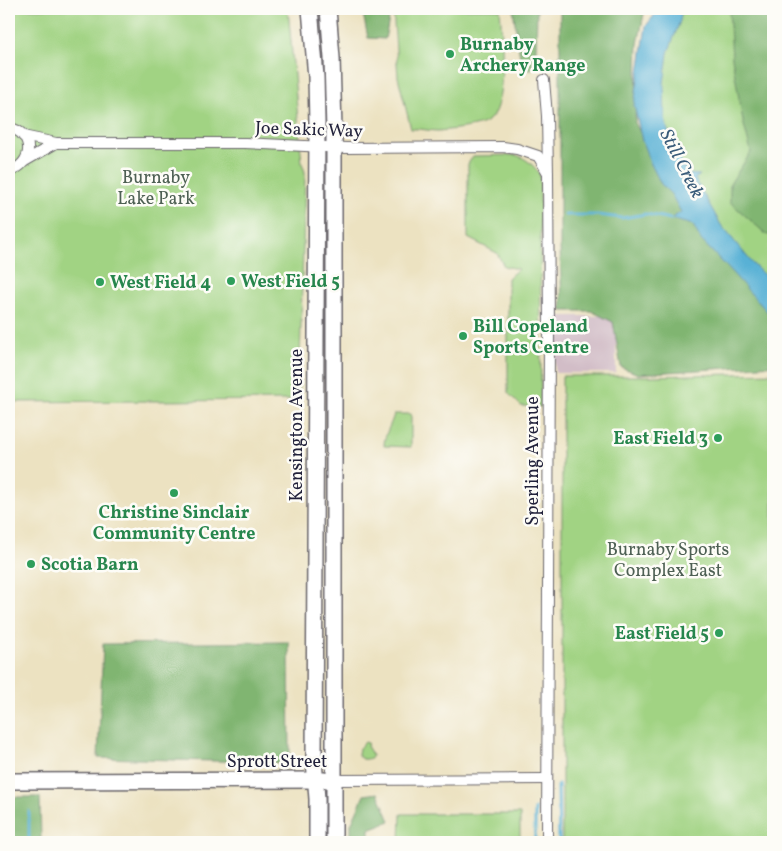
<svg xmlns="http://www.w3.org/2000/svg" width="782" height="851" font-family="Vollkorn,serif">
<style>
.industrial{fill:#d2bdc7}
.green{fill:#a1d383;stroke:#627a5f}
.forest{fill:#80b571;stroke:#516c56}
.water{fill:#58b1d5;stroke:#3d6a88}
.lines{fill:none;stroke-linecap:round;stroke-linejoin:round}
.stream{stroke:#58b1d5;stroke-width:3}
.minor-casing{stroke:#69656a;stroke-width:12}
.secondary-casing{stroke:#69656a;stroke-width:18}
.minor{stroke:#fff;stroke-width:10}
.secondary{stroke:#fff;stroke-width:15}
.leisure-dot{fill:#2e9e5b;stroke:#fdfcf7;stroke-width:2}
.labels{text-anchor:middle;stroke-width:5;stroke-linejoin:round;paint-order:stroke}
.leisure-label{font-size:18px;font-weight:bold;fill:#27864d;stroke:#fdfcf7;text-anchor:start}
.street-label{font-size:18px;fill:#22223b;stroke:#fdfcf7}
.park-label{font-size:18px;fill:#4e6054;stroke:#fdfcf7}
.water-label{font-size:19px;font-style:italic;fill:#385b79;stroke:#fdfcf7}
</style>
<rect width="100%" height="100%" fill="#fdfcf7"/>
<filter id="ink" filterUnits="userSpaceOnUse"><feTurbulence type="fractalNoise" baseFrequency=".02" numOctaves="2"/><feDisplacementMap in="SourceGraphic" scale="10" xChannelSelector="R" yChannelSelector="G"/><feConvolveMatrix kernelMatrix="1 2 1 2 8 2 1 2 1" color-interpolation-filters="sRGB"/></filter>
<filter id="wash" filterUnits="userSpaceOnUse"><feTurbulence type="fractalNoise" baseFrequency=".0096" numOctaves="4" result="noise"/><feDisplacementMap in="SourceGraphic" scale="20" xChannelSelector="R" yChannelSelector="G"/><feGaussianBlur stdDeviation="1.12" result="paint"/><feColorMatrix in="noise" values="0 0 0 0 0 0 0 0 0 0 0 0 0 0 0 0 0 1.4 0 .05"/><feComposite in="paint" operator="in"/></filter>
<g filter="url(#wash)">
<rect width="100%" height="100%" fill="#ece2c1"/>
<!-- industrial -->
<rect class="industrial" x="555" y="316" width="61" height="57"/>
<!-- green -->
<g class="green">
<path d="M9,9h279l14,154 3,9 -6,228 -290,2z"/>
<path d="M393,9h107c2,23 7,94 -10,110 -5,5 -15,7 -21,8 -10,2 -21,3 -31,4 -10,0 -18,-3 -27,-2l-13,-52z"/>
<path d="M671,9h102v280l-37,-38 -73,-107 -3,-76z"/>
<path d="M516,155c11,4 18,10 24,20l1,232 -20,-1 -13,-13v-115l10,-9 -14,-3 -7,-13 -29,-15v-74l5,-8z"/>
<path d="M773,373v469h-211v-466h91z"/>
<path d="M394,414h17v33l-27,-1c0,-12 7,-20 10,-32z"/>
<path d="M365,742l3,1 -1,3 6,10c-4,4 -12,5 -15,-1l1,-7z"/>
<path d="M401,814h119v28h-120z"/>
</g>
<!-- forest -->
<g class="forest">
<path d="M362,9h29l-6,30 -17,-1z"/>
<path d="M513,9h24l-1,44 -5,17 -10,-5z"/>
<path d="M560,9h85l-7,35 -3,79 41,76 97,119v47l-135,9 -17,-7 -8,-45 -22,-11h-29l-2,-65z"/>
<path d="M729,9h26l18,15v210l-6,1 -37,-33v-18l21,-32 -8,-31 -11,-63z"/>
<path d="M289,642l1,121 -192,-5 5,-114z"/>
<path d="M378,793l12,28 -21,8v13h-18v-18l13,-29z"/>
<path d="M9,797h31l1,45h-32z"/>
</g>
<!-- water -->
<path class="water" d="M659,9h23l-2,12 -12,32 -4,31 1,35 3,12 9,16 6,21 4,-1 2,7 11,1 -5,4 26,46 33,40 19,19v34l-46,-51 -26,-27 -8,-15 -22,-6 10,-7 -10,-18 -10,-10 -12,-24 -7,-19 -8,-36 12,-79z"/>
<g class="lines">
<!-- stream -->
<g class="stream">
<path d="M565,215h33l24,3 24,-4 25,5"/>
<path d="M558,785l1,57"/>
<path d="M29,842v-31"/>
<path d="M535,842v-33"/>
</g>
</g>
</g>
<g filter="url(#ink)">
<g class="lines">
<!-- minor casing -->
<g class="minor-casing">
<g id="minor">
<path d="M544,80l3,36 1,58 1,156 -2,512"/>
<path d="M9,128c26,4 25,37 0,43"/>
<path d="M23,136l33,7h189l101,5 157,-1 14,2 21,7 10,17"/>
<path d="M25,161l31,-18"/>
<path d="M333,780l213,-1"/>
</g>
</g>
<!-- secondary casing -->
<g class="secondary-casing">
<g id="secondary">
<path d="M310,9l6,68 1,46 -3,637 3,39v43"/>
<path d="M328,9l4,49 2,72v712"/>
<path d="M9,781l315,-1"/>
</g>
</g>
<!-- minor -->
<use href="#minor" class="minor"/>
<!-- secondary -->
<use href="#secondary" class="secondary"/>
</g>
</g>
<!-- markers -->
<g class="leisure-dot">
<circle cx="450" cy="54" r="5"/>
<circle cx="231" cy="281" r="5"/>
<circle cx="100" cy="282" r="5"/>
<circle cx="463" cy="336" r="5"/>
<circle cx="718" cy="438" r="5"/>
<circle cx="174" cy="493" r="5"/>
<circle cx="31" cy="564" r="5"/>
<circle cx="719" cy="633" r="5"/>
</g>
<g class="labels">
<!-- leisure labels -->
<g class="leisure-label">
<text x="460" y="50">Burnaby<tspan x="460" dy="21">Archery Range</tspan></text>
<text x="241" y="287">West Field 5</text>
<text x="110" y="288">West Field 4</text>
<text x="473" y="332">Bill Copeland<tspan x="473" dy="21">Sports Centre</tspan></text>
<text x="708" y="444" text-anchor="end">East Field 3</text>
<text x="174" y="518" text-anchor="middle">Christine Sinclair<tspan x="174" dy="21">Community Centre</tspan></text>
<text x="41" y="570">Scotia Barn</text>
<text x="709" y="639" text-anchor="end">East Field 5</text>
</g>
<!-- street labels -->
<g class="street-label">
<text transform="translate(309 129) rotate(2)" y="6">Joe Sakic Way</text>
<text transform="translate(296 425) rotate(-90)" y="6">Kensington Avenue</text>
<text transform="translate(532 461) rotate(-90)" y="6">Sperling Avenue</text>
<text x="277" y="767">Sprott Street</text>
</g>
<!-- park labels -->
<g class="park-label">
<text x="156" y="183">Burnaby<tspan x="156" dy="21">Lake Park</tspan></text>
<text x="668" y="555">Burnaby Sports<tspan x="668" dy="21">Complex East</tspan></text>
</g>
<!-- water labels -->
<g class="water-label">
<text transform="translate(683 163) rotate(63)" y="7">Still Creek</text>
</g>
</g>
<!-- margin -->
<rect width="782" height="851" fill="none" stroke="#fdfcf7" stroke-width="30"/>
</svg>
